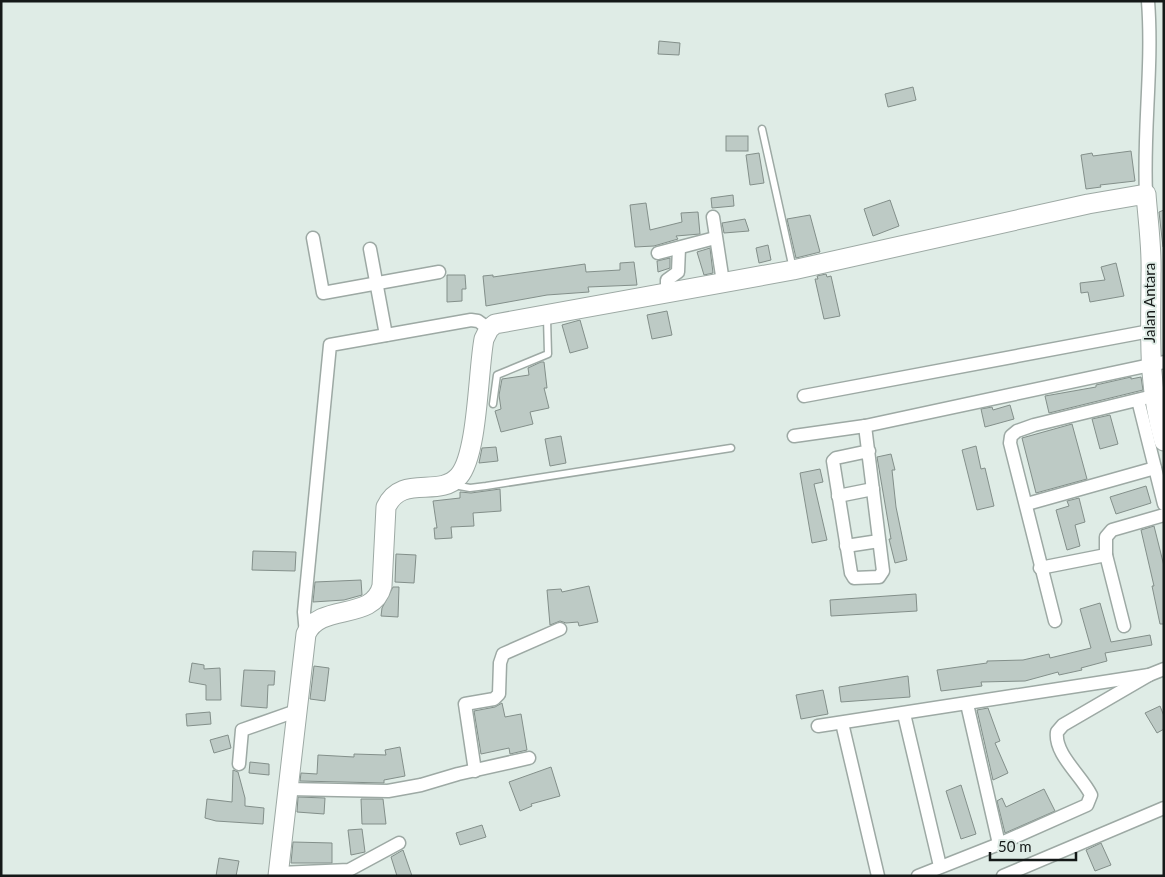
<svg xmlns="http://www.w3.org/2000/svg" width="1165" height="877" font-family="Lato,sans-serif">
<style>
.building{fill:#bdcac5;stroke:#838f8a}
.lines{fill:none;stroke-linecap:round;stroke-linejoin:round}
.lane-casing{stroke:#9da9a4;stroke-width:9}
.street-casing{stroke:#9da9a4;stroke-width:15}
.secondary-casing{stroke:#9da9a4;stroke-width:21}
.lane{stroke:#fff;stroke-width:6}
.street{stroke:#fff;stroke-width:12}
.secondary{stroke:#fff;stroke-width:19}
.labels{text-anchor:middle;stroke-width:4;stroke-linejoin:round;paint-order:stroke}
.street-label{font-size:15px;fill:#151918;stroke:#dfece6}
</style>
<rect width="100%" height="100%" fill="#dfece6"/>
<!-- building -->
<g class="building">
<path d="M659,41l21,2 -1,12 -21,-1z"/>
<path d="M913,87l3,13 -28,7 -3,-13z"/>
<rect x="726" y="136" width="22" height="15"/>
<path d="M1131,151l4,30 -35,4 1,2 -15,2 -5,-34 11,-2 1,3z"/>
<path d="M759,153l5,30 -14,2 -4,-30z"/>
<path d="M733,195l1,11 -22,2 -1,-10z"/>
<path d="M890,200l9,26 -26,10 -9,-27z"/>
<path d="M646,203l4,27 32,-8 -1,-9 17,-1 2,22 -24,2 2,3 -24,7 -19,1 -5,-42z"/>
<path d="M1164,210v36l-1,1 -4,-35z"/>
<path d="M810,215l10,37 -24,6 -9,-39z"/>
<path d="M745,219l4,12 -25,2 -2,-10z"/>
<path d="M768,245l3,15 -12,3 -3,-15z"/>
<path d="M710,248l3,25 -9,2 -7,-23z"/>
<path d="M670,258v10l-12,4 -1,-11z"/>
<path d="M634,262l3,23 -49,2 1,5 -42,3 -61,11 -3,-30 10,-1v2l92,-13 1,8 34,-2v-7z"/>
<path d="M1116,263l8,33 -34,6 -2,-10 -7,1 -1,-10 25,-3 -4,-13z"/>
<path d="M826,274l1,3 4,-1 9,40 -16,3 -9,-40h3l-1,-3z"/>
<path d="M447,275h18l1,14h-4v12l-15,1z"/>
<path d="M667,311l5,24 -20,4 -5,-24z"/>
<path d="M580,320l8,28 -18,5 -8,-28z"/>
<path d="M541,362h3l3,26h-3l5,20 -19,4 3,12 -32,8 -6,-21 6,-2 -2,-14 3,-16 27,-4 -1,-7z"/>
<path d="M1131,377v2l10,-2 2,13 -94,23 -4,-17 51,-9v-2z"/>
<path d="M1010,405l4,14 -29,8 -4,-18 11,-2 1,3z"/>
<path d="M1110,415l8,29 -18,5 -8,-30z"/>
<path d="M1072,424l15,55 -51,14 -14,-55z"/>
<path d="M561,436l5,27 -16,3 -5,-27z"/>
<path d="M976,446l5,23 4,-1 9,38 -17,4 -15,-60z"/>
<path d="M496,447l2,14 -19,2 3,-15z"/>
<path d="M891,454l4,16h-3l4,37 11,53 -12,3 -6,-24h2l-14,-82z"/>
<path d="M820,469l3,13 -9,2 13,56 -15,3 -12,-70z"/>
<path d="M1146,486l5,17 -35,11 -6,-17z"/>
<path d="M500,489l1,22 -28,2 1,13 -23,1 1,11 -17,1 -1,-11h3l-4,-27 27,-3v-6l11,1z"/>
<path d="M1079,498l6,24 -10,3 5,21 -13,4 -11,-40 13,-4 -2,-5z"/>
<path d="M1154,526l10,40v58h-4l-8,-38h2l-13,-56z"/>
<path d="M253,551l43,1 -1,19 -43,-1z"/>
<path d="M396,554l20,1 -2,28 -19,-1z"/>
<path d="M361,580l1,15 -18,5 -31,2 2,-20z"/>
<path d="M589,586l9,36 -19,4 -1,-4 -12,1 -6,-2 -10,4 -3,-35 14,-1 1,3z"/>
<path d="M393,587h6l-1,30 -17,-1 1,-8z"/>
<path d="M916,594l1,17 -86,5 -1,-16z"/>
<path d="M1100,603l11,39 39,-7 2,10 -47,8 2,8 -26,7 1,2 -23,5 -1,-3 -33,9 -44,1 1,4 -41,5 -4,-21 50,-7v-2l36,-1 26,-6 1,4 41,-10 -11,-39z"/>
<path d="M192,663l12,2v4l16,-1 1,32h-15v-15l-17,-3z"/>
<path d="M314,666l15,2 -4,33 -15,-2z"/>
<path d="M244,670l31,1 -1,14h-6l-1,23 -26,-2z"/>
<path d="M908,676l2,21 -69,5 -2,-15z"/>
<path d="M823,690l5,24 -27,5 -5,-24z"/>
<path d="M502,703l3,14 16,-3 6,36 -17,4 -1,-6 -28,6 -7,-43 21,-4z"/>
<path d="M1160,706l4,10v13l-7,4 -12,-20z"/>
<path d="M988,708l12,33 -5,2 13,30 -15,7 -16,-70z"/>
<path d="M210,712l1,12 -24,2 -1,-12z"/>
<path d="M228,735l3,13 -17,5 -4,-13z"/>
<path d="M400,747l5,29 -21,4v3l-84,-2 1,-8 16,1 1,-19 36,2v-3l32,1 -1,-5z"/>
<path d="M250,762l19,2v11l-20,-2z"/>
<path d="M551,767l9,29 -29,8 1,2 -12,5 -11,-29z"/>
<path d="M233,770l5,2 7,26v8l19,2 -1,16 -47,-3 -11,-3 2,-19 25,3z"/>
<path d="M961,785l15,49 -15,5 -15,-48z"/>
<path d="M1044,789l11,22 -50,22 -8,-32 5,-3 4,9z"/>
<path d="M298,797l27,1 -1,16 -27,-2z"/>
<path d="M361,799h22l3,25h-24z"/>
<path d="M482,825l4,12 -26,8 -4,-12z"/>
<path d="M362,829l3,23 -14,3 -3,-25z"/>
<path d="M293,842l39,1v20h-41z"/>
<path d="M1101,843l10,22 -16,6 -9,-21z"/>
<path d="M403,850l9,26h-15l-6,-19z"/>
<path d="M219,858l20,3 -3,15h-20z"/>
</g>
<g class="lines">
<!-- lane casing -->
<g class="lane-casing">
<g id="lane">
<path d="M762,129l31,140"/>
<path d="M493,404l4,-29 51,-21 -1,-36"/>
<path d="M454,485l16,3 16,-2 245,-38"/>
</g>
</g>
<!-- street casing -->
<g class="street-casing">
<g id="street">
<path d="M1146,194c-3,-64 7,-128 2,-193"/>
<path d="M713,217l10,65"/>
<path d="M313,238l10,55 116,-21"/>
<path d="M370,249l16,86"/>
<path d="M658,253l57,-15"/>
<path d="M667,292v-12l11,-8 1,-24"/>
<path d="M804,396l346,-65"/>
<path d="M1138,400l26,104"/>
<path d="M865,426l18,145 -4,6 -25,1 -3,-5 -18,-112 3,-3 33,-7"/>
<path d="M794,436l71,-10 299,-64"/>
<path d="M838,496l35,-7"/>
<path d="M1027,504l128,-36"/>
<path d="M846,546l33,-5"/>
<path d="M1106,555l18,71"/>
<path d="M1040,568l66,-13v-18l6,-7 52,-15"/>
<path d="M1055,621l-45,-178 1,-7 6,-5 17,-6 119,-29"/>
<path d="M306,634l-2,-22 26,-267 141,-25 7,1 11,8"/>
<path d="M967,704l32,140"/>
<path d="M904,714l36,152"/>
<path d="M842,723l36,153"/>
<path d="M818,726l331,-51 15,-6"/>
<path d="M239,764l3,-34 54,-19"/>
<path d="M475,771l-10,-67 29,-5 5,-5 1,-31 3,-9 57,-25"/>
<path d="M288,789l100,2 33,-6 37,-11 71,-16"/>
<path d="M279,873l70,-3 50,-27"/>
<path d="M918,876l81,-32 88,-39 4,-10c-9,-19 -37,-41 -34,-63l6,-7 86,-50"/>
<path d="M1003,876l161,-68"/>
</g>
</g>
<!-- secondary casing -->
<g class="secondary-casing">
<path id="secondary" d="M278,876l28,-242c14,-32 67,-12 76,-48l4,-79c16,-34 53,-8 73,-31 19,-22 19,-106 25,-137l5,-10 6,-5 298,-54 295,-66 58,-10c2,27 6,54 5,80 0,62 -4,106 13,167"/>
</g>
<!-- lane -->
<use href="#lane" class="lane"/>
<!-- street -->
<use href="#street" class="street"/>
<!-- secondary -->
<use href="#secondary" class="secondary"/>
</g>
<g class="labels">
<!-- street labels -->
<g class="street-label">
<text transform="translate(1150 303) rotate(-90)" y="5">Jalan Antara</text>
</g>
</g>
<!-- border -->
<rect width="1165" height="877" fill="none" stroke="#151918" stroke-width="5"/>
<!-- scale -->
<path d="M990 852v8h86v-8" fill="none" stroke="#151918" stroke-width="2.5"/>
<text x="998" y="852" font-size="15" fill="#151918" stroke="#dfece6" stroke-width="4" paint-order="stroke">50 m</text>
</svg>
